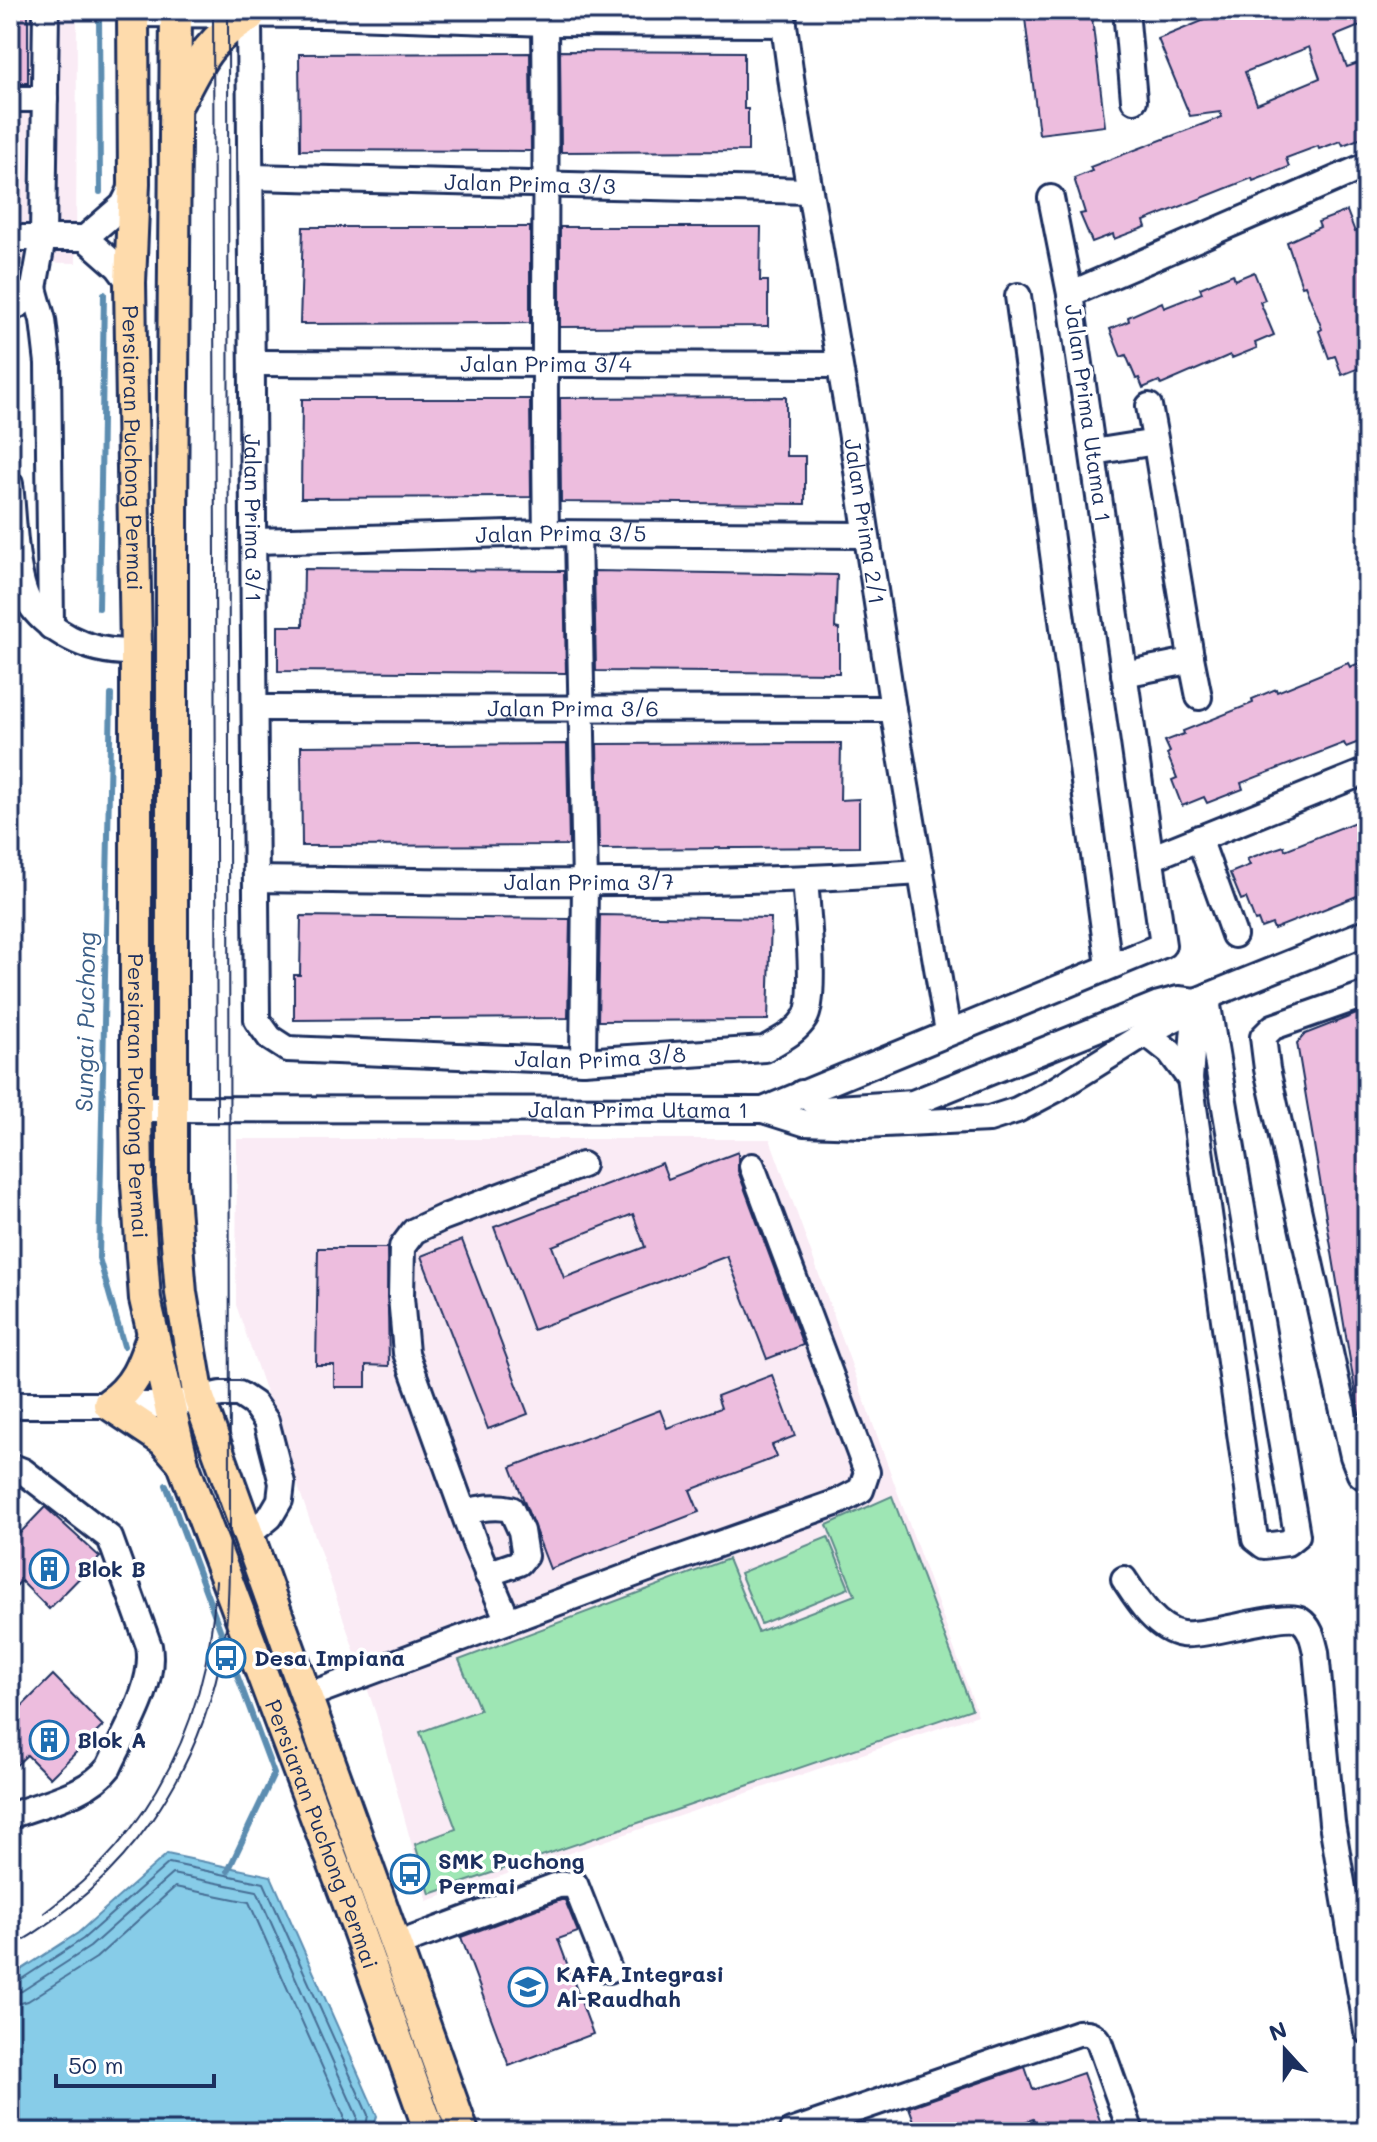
<svg xmlns="http://www.w3.org/2000/svg" width="1377" height="2142" font-family="Mali,sans-serif">
<style>
.built{fill:#faebf5}
.green{fill:#9ee6b4;stroke:#5c8a89;stroke-width:2}
.water{fill:#87cce8;stroke:#5c8db1;stroke-width:2}
.lines{fill:none;stroke-linecap:round;stroke-linejoin:round}
.shore{stroke:#466e95;stroke-width:2}
.stream{stroke:#5c8db1;stroke-width:6}
.building{fill:#edbdde;stroke:#1b2f5e;stroke-width:2;fill-rule:evenodd}
.minor-casing{stroke:#1b2f5e;stroke-width:30}
.major-casing{stroke:#1b2f5e;stroke-width:36}
.minor{stroke:#fff;stroke-width:24}
.major{stroke:#fedbac;stroke-width:30}
.tram{stroke:#1b2f5e;stroke-width:2}
.labels{text-anchor:middle;stroke-width:7;stroke-linejoin:round;paint-order:stroke}
.street-label{font-size:22px;fill:#1b2f5e;stroke:#fff}
.poi-label{font-size:22px;font-weight:bold;fill:#1b2f5e;stroke:#fff;text-anchor:start}
.water-label{font-size:24px;font-style:italic;fill:#3b5e87;stroke:#fff}
</style>
<rect width="100%" height="100%" fill="#fff"/>
<filter id="ink" filterUnits="userSpaceOnUse"><feTurbulence type="fractalNoise" baseFrequency=".0125" numOctaves="2"/><feDisplacementMap in="SourceGraphic" scale="16" xChannelSelector="R" yChannelSelector="G"/><feConvolveMatrix kernelMatrix="1 2 1 2 8 2 1 2 1" color-interpolation-filters="sRGB"/></filter>
<g filter="url(#ink)">
<!-- built -->
<g class="built">
<path d="M10,10h67l-1,253 -66,-1z"/>
<path d="M237,1139h533l208,576 -551,186 -51,-187 -140,-409z"/>
</g>
<!-- green -->
<g class="green">
<path d="M892,1496l80,213 -542,185 -15,-50 41,-15 -36,-97 60,-22 -21,-50 269,-101 30,73 97,-37 -28,-70z"/>
<path d="M828,1537l21,51 -88,36 -21,-51z"/>
</g>
<!-- water -->
<path class="water" d="M167,1854l104,22 106,240 -5,16h-362v-155l68,-44z"/>
<g class="lines">
<!-- shore -->
<g class="shore">
<path d="M10,1984l7,-2 66,-43 86,-76 95,20 104,232 -3,17"/>
<path d="M10,1994l12,-3 68,-44 82,-73 85,17 100,225 -2,16"/>
<path d="M10,2006l18,-5 68,-43 79,-71 74,15 95,214 -1,16"/>
</g>
<!-- stream -->
<g class="stream">
<path d="M99,10l1,182"/>
<path d="M99,608l5,-314"/>
<path d="M111,695l-12,563 25,88"/>
<path d="M166,1485l108,289 -46,97"/>
</g>
</g>
<!-- building -->
<g class="building">
<rect x="10" y="10" width="18" height="73"/>
<path d="M1024,10h67l14,116 -66,8z"/>
<path d="M1229,10h138v13l-32,13 12,31 20,-7v76l-24,9 -2,-4 -22,8 -1,-3 -32,12 3,9 -36,14 -1,-3 -108,43 2,6 -32,12 -1,-5 -21,8 -12,-28 5,-1 -11,-35 18,-7 -2,-4 132,-50 -2,-5 -30,4 -32,-77zM1309,47l11,31 -63,26 -12,-32z"/>
<path d="M560,51l184,1v57h4v42l-187,1z"/>
<path d="M530,53l1,98 -231,-1 -1,-96z"/>
<path d="M1347,211l8,21 7,-3 5,13v123l-25,10 -7,-19 -6,2 -10,-27 3,-2 -17,-44 -3,1 -15,-44 33,-15 -2,-5z"/>
<path d="M303,227h227v96l-230,1z"/>
<path d="M560,227h201l-1,54h8v45l-208,1z"/>
<path d="M1254,272l11,28 -5,2 14,33 -19,8 2,5 -25,10 -2,-3 -69,30 -2,-4 -16,7 -4,-10 -3,1 -10,-24 -5,2 -11,-28 19,-8 -1,-4 34,-15 2,6 38,-15 -2,-5 33,-14 2,6z"/>
<path d="M786,397v59h19v48l-244,-2 -1,-104z"/>
<path d="M302,399h228l1,98 -230,1z"/>
<path d="M304,569l260,2 2,102 -288,-2v-45h25z"/>
<path d="M594,571l243,4 -2,53 4,1v44l-243,-2z"/>
<path d="M1367,660v79l-21,8 -2,-4 -103,40 2,6 -36,14 -3,-6 -22,9 -10,-26 5,-2 -10,-24 3,-2 -5,-11 19,-7 -1,-3 70,-28 -1,-4 24,-10 1,3 71,-29 2,4z"/>
<path d="M841,743l-1,57 19,-1v48l-260,2 -2,-105z"/>
<path d="M567,744l2,101 -267,1 -1,-100z"/>
<path d="M1367,821v71l-93,37 -2,-5 -11,4 -3,-8 -3,1 -9,-23 -5,2 -11,-27 20,-8 -3,-6 16,-6 21,-7 1,4 70,-28 1,3z"/>
<path d="M600,915l171,3 -3,102 -170,1z"/>
<path d="M301,916l269,3 -2,99 -274,2v-45h6z"/>
<path d="M1367,1010v403l-8,1 -62,-371 8,-9z"/>
<path d="M738,1152v19l65,174 -36,14 -40,-103 -194,74 -39,-103 168,-64 6,16zM633,1214l12,33 -81,31 -12,-32z"/>
<path d="M462,1240l66,174 -40,15 -67,-173z"/>
<path d="M318,1248h69l2,118 -23,-1v22h-32v-22h-18z"/>
<path d="M772,1375l23,61 -23,9 5,12 -87,33 9,22 -149,57 -39,-102 149,-57 7,18 54,-20 -4,-12z"/>
<path d="M45,1507l55,50 -51,52 -28,-28 -11,11v-69l10,10z"/>
<path d="M53,1675l50,51 -53,52 -23,-23 -17,16v-77l12,12z"/>
<path d="M561,1900h4l13,32 -20,7 35,95 -84,32 -48,-129z"/>
<path d="M1025,2067l8,23 50,-17 21,59h-66l-5,-13 -35,13h-80l-9,-25z"/>
</g>
<g class="lines">
<!-- minor casing -->
<g class="minor-casing">
<g id="minor">
<path id="s1" d="M782,10l11,82 58,339 42,278 55,323"/>
<path d="M1126,10l8,90"/>
<path d="M133,14l191,1 221,8 239,1"/>
<path id="s2" d="M249,16l8,1004 13,18 17,11 296,12 182,-12c14,-9 31,-16 40,-31 12,-18 2,-112 0,-138"/>
<path d="M545,23c2,170 -2,340 1,510"/>
<path d="M10,99h35"/>
<path id="s3" d="M252,177l557,14"/>
<path d="M1051,198l19,96"/>
<path d="M10,238h75l38,-33 11,-22"/>
<path d="M85,238l33,29 12,16"/>
<path d="M34,288l9,32 5,43 3,264"/>
<path d="M1018,296l91,670"/>
<path d="M10,309l10,-5 14,-16 9,-50 3,-228"/>
<path id="s4" d="M254,363l585,2"/>
<path d="M1149,406l7,38"/>
<path d="M1093,452l57,-9 6,1 35,213 -7,5 -60,12"/>
<path d="M10,484c4,32 4,98 22,123 10,14 23,23 38,31 21,11 43,15 66,14"/>
<path d="M578,534l7,350 -2,177"/>
<path id="s5" d="M255,541l291,-8 320,2"/>
<path d="M1191,657l8,40"/>
<path id="s6" d="M255,708l638,1"/>
<path d="M1199,838l35,97"/>
<path d="M1151,858l216,-87"/>
<path id="s7" d="M257,879c222,3 443,8 664,-7"/>
<path d="M1367,994l-94,33 -10,10 4,32 86,387 7,18 7,5"/>
<path d="M1146,1033l24,19 20,27 65,460 9,7 23,-3 10,-8 -89,-529 2,-11"/>
<path d="M1190,1079l6,-78"/>
<path d="M802,1093l20,16 91,-6 246,-99 19,-5 18,2"/>
<path id="s8" d="M136,1109l627,1 400,-165 -93,-651 293,-127 4,10"/>
<path d="M763,1110l41,13 59,2 126,-6 28,-9 38,-20 91,-57 34,-17 16,-15 171,-69"/>
<path d="M10,1405h160l51,-11h18l15,10 12,17 16,62 -2,17 -10,17 -22,18"/>
<path d="M10,1466l13,5 87,67 39,108c7,38 -24,86 -40,121 -21,28 -67,36 -99,49"/>
<path d="M464,1512c17,-4 31,-7 47,-3l10,22 4,25 -6,7 -32,11"/>
<path d="M1124,1579c13,20 32,51 58,55 26,3 103,-23 118,-14 11,7 13,20 16,32l16,171 35,208"/>
<path d="M508,1621l-33,-77 -69,-191 -5,-56 1,-50 12,-16 28,-13 140,-53"/>
<path d="M306,1696l339,-126 193,-68 23,-12 6,-18 -115,-306"/>
<path d="M396,1945l162,-60 17,-1 34,86"/>
<path d="M791,2132l287,-99c10,-1 15,0 21,9l32,90"/>
</g>
</g>
<!-- major casing -->
<g class="major-casing">
<g id="major">
<path id="s9" d="M133,10l1,173 -4,100 6,369v457l1,75 8,115 38,165 165,438 82,230"/>
<path d="M176,10l-4,501v671l9,111 18,105 264,734"/>
<path d="M179,101c21,-41 29,-61 70,-85l-9,-6"/>
<path d="M153,1334c-10,29 -17,52 -44,70l54,36 20,23"/>
</g>
</g>
<!-- minor -->
<use href="#minor" class="minor"/>
<!-- major -->
<use href="#major" class="major"/>
<!-- tram -->
<g class="tram">
<path d="M213,10l4,1107"/>
<path d="M44,1913c112,-82 165,-195 172,-332"/>
<path d="M10,1948c116,-66 192,-174 214,-307 6,-33 4,-69 6,-104l-2,-1527"/>
</g>
</g>
</g>
<!-- icons -->
<defs>
<g id="building-ring" transform="scale(2)"><circle r="9.5" fill="#fff" stroke="#1f6fb2" stroke-width="1.5"/><path d="M-4-6H4V6H1V3H-1V6H-4ZM-2.5-4.3h1.7v1.8h-1.7ZM.8-4.3h1.7v1.8H.8ZM-2.5-1h1.7V.8h-1.7ZM.8-1h1.7V.8H.8Z" fill="#1f6fb2"/></g>
<g id="bus-ring" transform="scale(2)"><circle r="9.5" fill="#fff" stroke="#1f6fb2" stroke-width="1.5"/><path d="M-5-6H5V4H4V6H2V4H-2V6H-4V4H-5ZM-3.5-4V0h7V-4ZM-3.5 1.2v1.5H-2V1.2ZM2 1.2v1.5H3.5V1.2Z" fill="#1f6fb2"/></g>
<g id="school-ring" transform="scale(2)"><circle r="9.5" fill="#fff" stroke="#1f6fb2" stroke-width="1.5"/><path d="M0-5L7-2L0 1L-7-2ZM-4 1L0 2.5L4 1V4Q0 6-4 4Z" fill="#1f6fb2"/></g>
</defs>
<g fill-rule="evenodd">
<use href="#building-ring" x="49" y="1569"/>
<use href="#bus-ring" x="226" y="1658"/>
<use href="#building-ring" x="49" y="1740"/>
<use href="#bus-ring" x="410" y="1874"/>
<use href="#school-ring" x="528" y="1987"/>
</g>
<g class="labels">
<!-- street labels -->
<g class="street-label">
<text dy="8" stroke="none"><textPath href="#s3" startOffset="278">Jalan Prima 3/3</textPath></text>
<text dy="8" stroke="none"><textPath href="#s4" startOffset="292">Jalan Prima 3/4</textPath></text>
<text transform="translate(1088 413) rotate(82)" y="8">Jalan Prima Utama 1</text>
<text dy="8" stroke="none"><textPath href="#s9" startOffset="438">Persiaran Puchong Permai</textPath></text>
<text dy="8" stroke="none"><textPath href="#s2" startOffset="502">Jalan Prima 3/1</textPath></text>
<text dy="8" stroke="none"><textPath href="#s1" startOffset="518">Jalan Prima 2/1</textPath></text>
<text dy="8" stroke="none"><textPath href="#s5" startOffset="306">Jalan Prima 3/5</textPath></text>
<text dy="8" stroke="none"><textPath href="#s6" startOffset="318">Jalan Prima 3/6</textPath></text>
<text dy="8" stroke="none"><textPath href="#s7" startOffset="332">Jalan Prima 3/7</textPath></text>
<text dy="8" stroke="none"><textPath href="#s2" startOffset="1360">Jalan Prima 3/8</textPath></text>
<text dy="8" stroke="none"><textPath href="#s9" startOffset="1086">Persiaran Puchong Permai</textPath></text>
<text dy="8" stroke="none"><textPath href="#s8" startOffset="502">Jalan Prima Utama 1</textPath></text>
<text dy="8" stroke="none"><textPath href="#s9" startOffset="1854">Persiaran Puchong Permai</textPath></text>
</g>
<!-- poi labels -->
<g class="poi-label">
<text x="77" y="1577">Blok B</text>
<text x="254" y="1666">Desa Impiana</text>
<text x="77" y="1748">Blok A</text>
<text x="438" y="1869">SMK Puchong<tspan x="438" dy="25">Permai</tspan></text>
<text x="556" y="1982">KAFA Integrasi<tspan x="556" dy="25">Al-Raudhah</tspan></text>
</g>
<!-- water labels -->
<g class="water-label">
<text transform="translate(86 1022) rotate(-89)" y="8">Sungai Puchong</text>
</g>
</g>
<!-- margin -->
<rect width="1377" height="2142" fill="none" stroke="#fff" stroke-width="40"/>
<rect x="20" y="20" width="1337" height="2102" fill="none" stroke="#1b2f5e" stroke-width="3" filter="url(#ink)"/>
<!-- north arrow -->
<g transform="translate(1285 2050) rotate(339)" stroke="#ffffff" stroke-width="6" paint-order="stroke">
<path d="M0-6L14 30L0 20L-14 30Z" fill="#1b2f5e"/>
<text y="-12" font-size="22" font-weight="bold" text-anchor="middle" fill="#1b2f5e">N</text>
</g>
<!-- scale -->
<path d="M56 2074v12h158v-12" fill="none" stroke="#1b2f5e" stroke-width="4"/>
<text x="68" y="2074" font-size="24" fill="#1b2f5e" stroke="#ffffff" stroke-width="6" paint-order="stroke">50 m</text>
</svg>
